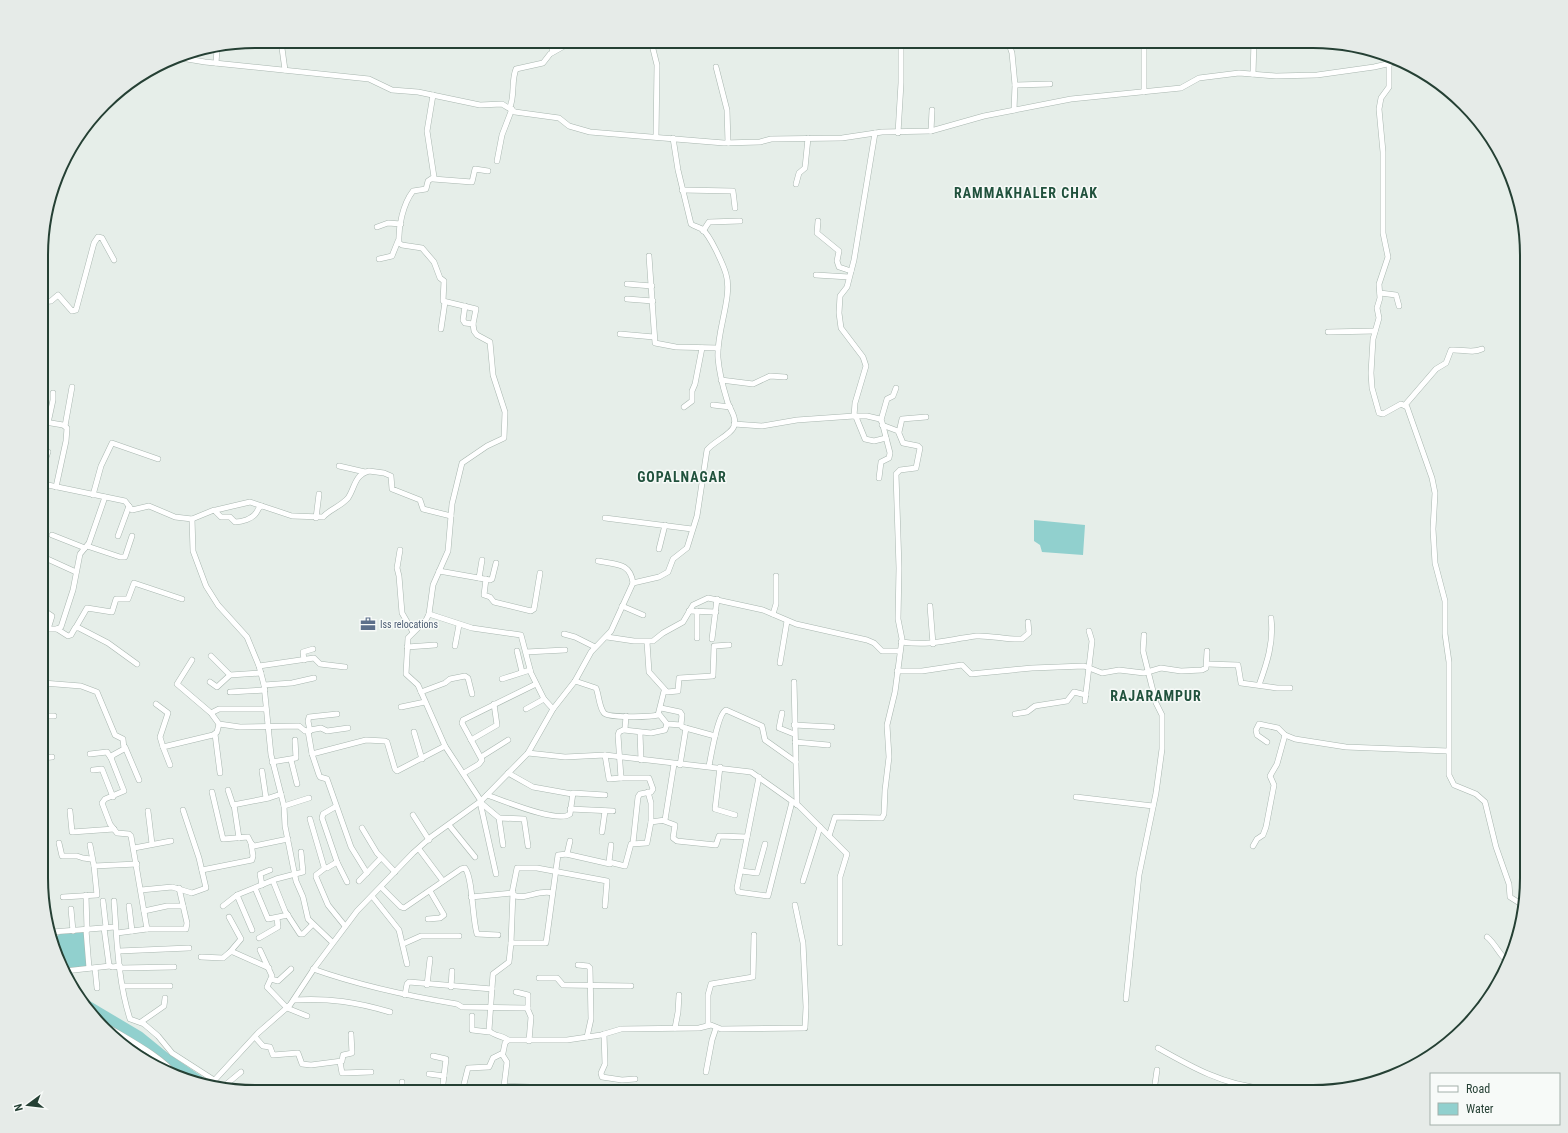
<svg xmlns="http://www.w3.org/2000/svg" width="1568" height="1133" font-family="'Roboto Condensed',sans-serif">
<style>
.water{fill:#91d0ce}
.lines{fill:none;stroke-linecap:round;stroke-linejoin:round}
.minor-casing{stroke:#a8b6af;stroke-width:6}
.minor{stroke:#fff;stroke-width:5}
.labels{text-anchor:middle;stroke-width:3;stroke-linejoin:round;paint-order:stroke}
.service-label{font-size:10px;fill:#4e5e75;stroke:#f7faf8;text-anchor:start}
.district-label{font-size:14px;font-weight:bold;letter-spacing:1px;fill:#21523d;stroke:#f7faf8}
.rim{fill:none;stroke:#254034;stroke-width:2}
</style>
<rect width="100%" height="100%" fill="#e6eee9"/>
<!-- water -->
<g class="water">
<path d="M1034,520l51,5 -2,30 -41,-3 -2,-7 -6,-4z"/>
<path d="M84,932l4,35 -23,3 -11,-32 6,-4z"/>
<path d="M78,994l64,38 27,22 47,32 -24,-6 -92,-61z"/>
</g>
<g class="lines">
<!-- minor casing -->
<g class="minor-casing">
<g id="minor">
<path d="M281,41l4,29"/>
<path d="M550,41l3,11"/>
<path d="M651,41l6,24 -1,72"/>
<path d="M1008,41l4,12 3,32"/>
<path d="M1144,41v51"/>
<path d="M175,57l30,5 164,17 23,11 26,2 62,13 22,-1 13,8 44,6 10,8 21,6 134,11 36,-1 11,-3 71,-1 40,-6 49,-1 53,-15 87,-17 110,-11 18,-10 40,-5 37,3 41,-1 57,-8 26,-6"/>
<path d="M216,63l1,-14"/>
<path d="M1389,64v23l-8,11 -2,11 4,43v81l5,24 -9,27 1,14 -3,10 2,10 -6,21 -2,34 1,15 7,25 4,1 18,-10 6,3 25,71 3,15 -2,36 2,34 10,38v33l4,28v113l5,10 22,9 9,8 11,45 13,37 1,13 11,7 2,4"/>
<path d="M716,67l11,43 1,33"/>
<path d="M1253,74l1,-33"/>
<path d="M433,95l-6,36 7,46 -6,4 -2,8 -13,2c-10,13 -15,36 -14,52l3,2 20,3 12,14 6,16 4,3 -1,20 33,8 -3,15 1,7 3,4 13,7 3,33 12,37 -1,26 -17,8 -25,17 -10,41 -4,47 -15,34 -4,29 -3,6 -18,18 -2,36 12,11 27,61 36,55"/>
<path d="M510,107c5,-12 1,-26 6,-38l27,-6 7,-9 23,-13"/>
<path d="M1014,110l1,-25 35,-1"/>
<path d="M931,131l1,-21"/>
<path d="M898,133l3,-50v-42"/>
<path d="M497,161l5,-26 10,-26"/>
<path d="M433,179l39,3 3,-13 13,2"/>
<path d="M796,184l3,-11 6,-5 3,-30"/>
<path d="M682,190l51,1 2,17"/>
<path d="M818,221l-1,12 22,18 -2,10 2,6 12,4"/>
<path d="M377,227l11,-4 13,1"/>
<path d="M703,231l6,-9 31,-1"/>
<path d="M649,256l6,87 21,4 42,1"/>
<path d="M379,259l13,-3 6,-15"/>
<path d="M816,275l33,2"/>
<path d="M627,284l25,2"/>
<path d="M1380,293l16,2 3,11"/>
<path d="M627,299l26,2"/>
<path d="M43,302l8,-1 7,-6 14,16 4,-1 18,-67 4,-6 4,1 12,22"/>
<path d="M465,306l-2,14 2,3 8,1"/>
<path d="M441,329l4,-27"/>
<path d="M1328,332l47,-1"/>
<path d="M620,334l34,3"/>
<path d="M721,380l32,4 17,-8 15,1"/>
<path d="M713,405l17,2"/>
<path d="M1405,405l31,-36 10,-6 5,-13c11,-1 21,4 31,-1"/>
<path d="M684,407l8,-6v-10l3,-7 7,-36"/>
<path d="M854,416h13l13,3 2,3 8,31 -1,5 -8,4 -2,16"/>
<path d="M856,417l9,22 9,2 12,-3"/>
<path d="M881,420l6,-21 6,-3 3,-8"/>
<path d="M45,422l18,3 4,3 -1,13 -10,46"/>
<path d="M48,423l5,-23v-7"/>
<path d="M734,424l28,2 35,-6 57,-4 1,-13 11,-37 -3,-9 -22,-29 -2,-15 1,-17 7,-9 7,-27 21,-127"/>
<path d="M65,426l7,-39"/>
<path d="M899,432l3,-13 24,-2"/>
<path d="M43,466l5,-14"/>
<path d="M339,466l26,6"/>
<path d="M43,484l82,17 7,9 17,-4 26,11 17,2 1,32 13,35 12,19 29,32 12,29 5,19 7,70 13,51 1,20 11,55 7,16 5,22 24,23"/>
<path d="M93,495l8,-29 11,-23 46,16"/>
<path d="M216,510l34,-8 12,4"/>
<path d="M316,518l3,-24"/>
<path d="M605,518l87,11"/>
<path d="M192,519l22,-9 7,7h9l5,5c7,0 17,-3 21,-9 3,-4 2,-6 6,-7l30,10 31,1c7,-8 17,-10 25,-19 7,-10 6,-23 21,-27l15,2 7,3 1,13 28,11 3,9 28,7"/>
<path d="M52,535l33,13"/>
<path d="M118,536l11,-30"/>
<path d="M87,546l33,11h5l7,-21"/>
<path d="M659,549l6,-24"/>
<path d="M400,550l-3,18 2,8 3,37 11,19"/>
<path d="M43,557l33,15"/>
<path d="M598,561c18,4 32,1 35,22"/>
<path d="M439,571l51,9 2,-1 4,-16"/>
<path d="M479,578l3,-18"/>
<path d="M486,579l-2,16 6,2 4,5 37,9 3,-2 6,-36"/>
<path d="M622,606l21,9"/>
<path d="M930,606l3,38"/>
<path d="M43,610l9,6 -4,13"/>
<path d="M689,611l27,1"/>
<path d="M429,614l43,14 49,7 10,38 13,26 9,10"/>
<path d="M773,614l3,-10v-28"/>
<path d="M76,627l11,-19 25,4 4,-13h12l6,-16 48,16"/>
<path d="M57,629l11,7 3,-1 4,-7h4l29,15 29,21"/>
<path d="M43,633l5,-4h9l4,-2 12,-37 7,-36 9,-11 16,-46"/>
<path d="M564,634l11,3 20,10"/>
<path d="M607,637l27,4h19l10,-8 20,-11 10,-17 15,-7 55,12 33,14 71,16 7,3 8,8h18"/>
<path d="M697,638v-27"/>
<path d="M712,639l5,-40"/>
<path d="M647,642l2,30 18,20 11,-1 1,-13 34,-2 1,-30 15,-1"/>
<path d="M901,642c31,4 45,-2 75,-6 15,-1 31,4 46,3l7,-6 -1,-11"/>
<path d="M455,646l4,-21"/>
<path d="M407,647l28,-2"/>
<path d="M517,651l5,21"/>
<path d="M526,652l39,-2"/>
<path d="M211,656l19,19 31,-2"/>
<path d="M192,660l-15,24 34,29 8,11 21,3 59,-1 6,5 16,-3 6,3 21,-3"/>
<path d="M304,660l-1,-8 10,-3"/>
<path d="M780,663l7,-42"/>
<path d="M1207,664l31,1 3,18 36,5h13"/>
<path d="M259,666l55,-8 6,6 25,3"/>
<path d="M897,671h25l40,-6 9,9 61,-6 52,-2 18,7 17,-3 25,3 17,-5 20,3 21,-1 4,-2 1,-17"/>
<path d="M502,679l28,-9"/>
<path d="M575,681l21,7c3,7 3,19 8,25 4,5 46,4 54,2l6,-24"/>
<path d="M210,682l7,5 13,-12"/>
<path d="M794,682l3,123"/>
<path d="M43,683l38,3 16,6 18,43 8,4 1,10 -11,6 -2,3 13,33 -19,8 -3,4 8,21 7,9 12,1 2,2 16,93"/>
<path d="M264,685l28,-2 22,-5"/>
<path d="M1259,685c8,-22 15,-43 12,-67"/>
<path d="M230,692l35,-2"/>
<path d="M421,692l24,-9 5,-4 15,-3 3,2 4,16"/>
<path d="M1085,701l7,-60 -3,-10"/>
<path d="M156,704l12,9 -8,24 3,10"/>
<path d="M401,707l24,-5"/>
<path d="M661,708l19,4 2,3 -1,10 1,2 33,9"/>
<path d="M526,709l18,-10"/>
<path d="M211,713l8,-4h47"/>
<path d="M782,713l-3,15 15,6"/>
<path d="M659,714l8,10 14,1"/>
<path d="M1015,714l12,-2 8,-6 32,-5 7,-9 12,3"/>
<path d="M43,716h11"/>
<path d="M626,716l-1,13 -6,3 -1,3 3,43h28l4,11 -2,3 -11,2 -2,3 -5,46"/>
<path d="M794,725l38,2"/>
<path d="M624,730l27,3 14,-3 2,-6"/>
<path d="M308,731l4,23 7,21 1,2 7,2 24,68 16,26"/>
<path d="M310,731l-2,-10 1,-4 28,-3"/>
<path d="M414,732l8,27"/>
<path d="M640,733l1,27"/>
<path d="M215,734l5,39"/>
<path d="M471,740l26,-15 -3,-21"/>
<path d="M795,742l33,3"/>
<path d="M1267,742l-10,-7 -1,-5 3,-6 19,4 7,7 10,4 51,8 102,4"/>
<path d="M125,747l14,33"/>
<path d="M528,753l37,4 40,-2 146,17 48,34 48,48 -7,23v66"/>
<path d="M90,754l17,-2 4,6"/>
<path d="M312,754l54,-14 19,1 2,1 8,27 2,2 48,-25"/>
<path d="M605,755l4,24 12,-1"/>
<path d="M481,757l27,-17"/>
<path d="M43,758l9,-1"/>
<path d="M291,760l6,24"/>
<path d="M272,762l24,-4 -1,-18"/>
<path d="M170,765l-7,-18 50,-12 4,-3 2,-8"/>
<path d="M680,765l6,-37"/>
<path d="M709,766c2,-10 9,-53 17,-56l36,16 3,14 31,22"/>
<path d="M720,767l-5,42 20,6"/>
<path d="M93,770l9,-1 11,28"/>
<path d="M262,771l4,27"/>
<path d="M464,773l15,-9 3,-4 -20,-37 1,-3 73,-36"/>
<path d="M508,773l25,14 39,7"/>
<path d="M759,777l-22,111 1,4 30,4 24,-94"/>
<path d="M228,790l5,15 36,-7 12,-4"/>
<path d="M212,792l11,47 25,-2 3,6 3,3 34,-7"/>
<path d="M648,792l3,11v19"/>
<path d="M487,795c15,5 71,29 83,19l3,-21 32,2"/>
<path d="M1076,797l77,9"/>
<path d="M480,802l16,72"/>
<path d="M480,802l19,16 4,27"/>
<path d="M234,805l5,33"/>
<path d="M284,806l25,-8"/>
<path d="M335,807l-12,7 -1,4 15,44 10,20"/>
<path d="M570,809l43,2"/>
<path d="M70,811l2,21 42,-3"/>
<path d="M148,811l4,33"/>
<path d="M413,815l16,25"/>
<path d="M499,818l25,1 4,27"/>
<path d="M310,819l14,48 3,1 10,-6"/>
<path d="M664,821l11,4 -2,13 4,3 39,4 3,-9 28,1"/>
<path d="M449,825l26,32"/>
<path d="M362,828l15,25 18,19"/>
<path d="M602,832l3,-21"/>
<path d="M829,836l6,-19 47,1 2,-4 1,-24 4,-33 -2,-32 8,-33 7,-53 -4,-20 1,-51 -3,-94 4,-4 16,-2 4,-20 -2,-2 -15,-3 -5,-12 -16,-6"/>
<path d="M59,843l3,13h15l6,2 8,1"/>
<path d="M90,845l4,21 43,-2"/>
<path d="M611,845l-2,17 16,4 6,-22 16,-1 4,-21 14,-2 9,-56"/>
<path d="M1253,846l4,-7 6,-4 3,-8 8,-42 -4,-9 7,-12 8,-29"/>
<path d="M134,848l37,-7"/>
<path d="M419,849l24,32"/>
<path d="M566,854l44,10"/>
<path d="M325,868l-9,7v2l12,28 17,21"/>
<path d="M202,870l50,-10 1,-4 -2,-13"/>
<path d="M741,871l16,2 8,-29"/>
<path d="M273,881l12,30 15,23h3l9,-9"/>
<path d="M359,881l22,-23"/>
<path d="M803,881l17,-54"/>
<path d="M262,885l-2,-11 10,-4"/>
<path d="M381,887l20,20 3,1 57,-39 4,-1c8,10 7,50 12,66l21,1"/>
<path d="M255,888l13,31 20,-4"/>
<path d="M141,890l31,-3 20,6 14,-5 -7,-30 -16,-48"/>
<path d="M86,895l1,35"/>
<path d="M237,895l15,35"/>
<path d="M514,895c8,6 26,-6 38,-2"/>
<path d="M372,896l27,34 8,34"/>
<path d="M63,897l34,-2 -3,-29"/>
<path d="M471,897l41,-4 5,-25h20l70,13 -2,25"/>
<path d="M103,901l3,26"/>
<path d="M114,901c3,39 4,81 16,118l14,5 14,12 14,17 42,27"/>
<path d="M129,906l3,25"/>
<path d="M223,906l14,-11 39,-16 27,-7 -2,-20"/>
<path d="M71,909l2,22"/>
<path d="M144,911l23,-5h16"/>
<path d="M229,917l12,22 -11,13"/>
<path d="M428,919l12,-1 4,-3 -14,-24"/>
<path d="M104,928l5,37 3,2 8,-1"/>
<path d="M86,930l3,38"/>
<path d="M52,932l63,-5"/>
<path d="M117,933l30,-4h39l1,-6 -8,-35"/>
<path d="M1487,937c9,7 13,20 22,25"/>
<path d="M259,938l19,-11 -1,-9"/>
<path d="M511,943l2,-51"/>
<path d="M403,944l18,-8h38"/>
<path d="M260,950l12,26 -5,11 20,21 20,8"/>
<path d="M119,951l70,-3"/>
<path d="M201,957l22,1 7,-6h3l36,16"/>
<path d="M578,965l10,1 2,2 1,51 -4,18"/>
<path d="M95,968l2,20"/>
<path d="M121,968l53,-1"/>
<path d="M313,969c48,17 95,27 144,35l5,3 66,1"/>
<path d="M65,971l45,-5"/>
<path d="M539,978h18l6,7 68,1"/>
<path d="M271,979l7,2 13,-12"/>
<path d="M427,985l3,-26"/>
<path d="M123,986h47"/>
<path d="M451,987l1,-16"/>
<path d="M516,992l12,3v15l3,7 -2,24"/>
<path d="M405,995l2,-11 2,-2 83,7"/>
<path d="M1126,999l13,-124 17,-82 6,-44v-34l-6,-12 -13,-52 1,-16"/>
<path d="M294,1000c36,-2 62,2 96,12"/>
<path d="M472,1016v14l17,2"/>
<path d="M141,1022l23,-16 1,-8"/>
<path d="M105,1025c19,12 60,33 71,51"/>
<path d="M708,1025v-30l3,-11 42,-7 1,-42"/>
<path d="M675,1028l3,-16 1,-17"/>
<path d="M604,1034l1,30 -4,9 1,4 20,3 13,-1"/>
<path d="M255,1037l8,9 7,1 3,8 25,-2 4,11 9,1 31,-4 1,-6 9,-2 -1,-19"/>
<path d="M508,1040c-6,-5 -16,-4 -19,-10l4,-56 16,-12 2,-19h35l12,-88 9,-1 3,-13"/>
<path d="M1158,1048c32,18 67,38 105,40v4"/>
<path d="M502,1054l5,8 -3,24 26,1"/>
<path d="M433,1056l13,3 -4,33"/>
<path d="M340,1062l2,11 29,-1"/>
<path d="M706,1072l6,-32 4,-12"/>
<path d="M429,1074l15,2"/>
<path d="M211,1084l47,-51 32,-28 25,-38 42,-56 56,-58 18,-16 50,-36 47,-48 25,-44 22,-28 16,-29 20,-21 22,-48 26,-6 9,-5 5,-13 14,-11 10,-32 10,-66c6,-8 25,-16 27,-24 3,-10 -5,-17 -7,-26 -4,-13 -8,-28 -9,-42 -2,-26 15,-61 8,-84 -3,-10 -16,-39 -24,-45 -4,-2 -8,-3 -11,-5l-13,-54 -5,-32"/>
<path d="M1155,1084l2,-14"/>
<path d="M223,1087l18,-15"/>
<path d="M402,1092v-10"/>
<path d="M462,1092l6,-24 21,-1 4,-9 10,-5 2,-10 3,-3h59l34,-5 20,-6 78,-1 12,-3 10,4 84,-1 1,-21 -3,-64 -8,-38"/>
</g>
</g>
<!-- minor -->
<use href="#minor" class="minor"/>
</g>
<!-- icons -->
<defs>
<g id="office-bare" transform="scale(1.2)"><path d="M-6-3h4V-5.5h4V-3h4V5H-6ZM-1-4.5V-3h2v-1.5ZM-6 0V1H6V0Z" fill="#5c6f8a" stroke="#f7faf8" stroke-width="2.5" paint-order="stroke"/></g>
</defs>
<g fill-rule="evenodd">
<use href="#office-bare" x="368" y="624"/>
</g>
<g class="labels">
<!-- service labels -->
<g class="service-label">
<text x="380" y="628">Iss relocations</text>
</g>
<!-- district labels -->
<g class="district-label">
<text x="1026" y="198">RAMMAKHALER CHAK</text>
<text x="682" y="482">GOPALNAGAR</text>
<text x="1156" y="701">RAJARAMPUR</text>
</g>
</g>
<!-- crop -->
<path d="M0 0H1568V1133H0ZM255 48H1313A207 207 0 0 1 1520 255V878A207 207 0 0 1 1313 1085H255A207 207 0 0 1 48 878V255A207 207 0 0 1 255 48Z" fill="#e6ebe8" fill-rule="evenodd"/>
<path class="rim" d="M255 48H1313A207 207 0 0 1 1520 255V878A207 207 0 0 1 1313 1085H255A207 207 0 0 1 48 878V255A207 207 0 0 1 255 48Z"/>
<!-- legend -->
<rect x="1430" y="1073" width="130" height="52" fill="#f7faf8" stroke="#a3b0aa"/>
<rect x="1438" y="1086" width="20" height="6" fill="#ffffff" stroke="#a3b0aa"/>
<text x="1466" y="1093" font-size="12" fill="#254034">Road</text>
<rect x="1438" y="1103" width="20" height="12" fill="#91d0ce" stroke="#a3b0aa"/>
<text x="1466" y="1113" font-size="12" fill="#254034">Water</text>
<!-- north arrow -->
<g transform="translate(28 1105) rotate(255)" stroke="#f7faf8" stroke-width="3" paint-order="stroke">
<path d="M0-3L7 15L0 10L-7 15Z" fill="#254034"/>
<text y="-6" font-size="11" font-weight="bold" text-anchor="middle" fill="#254034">N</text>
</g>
</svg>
